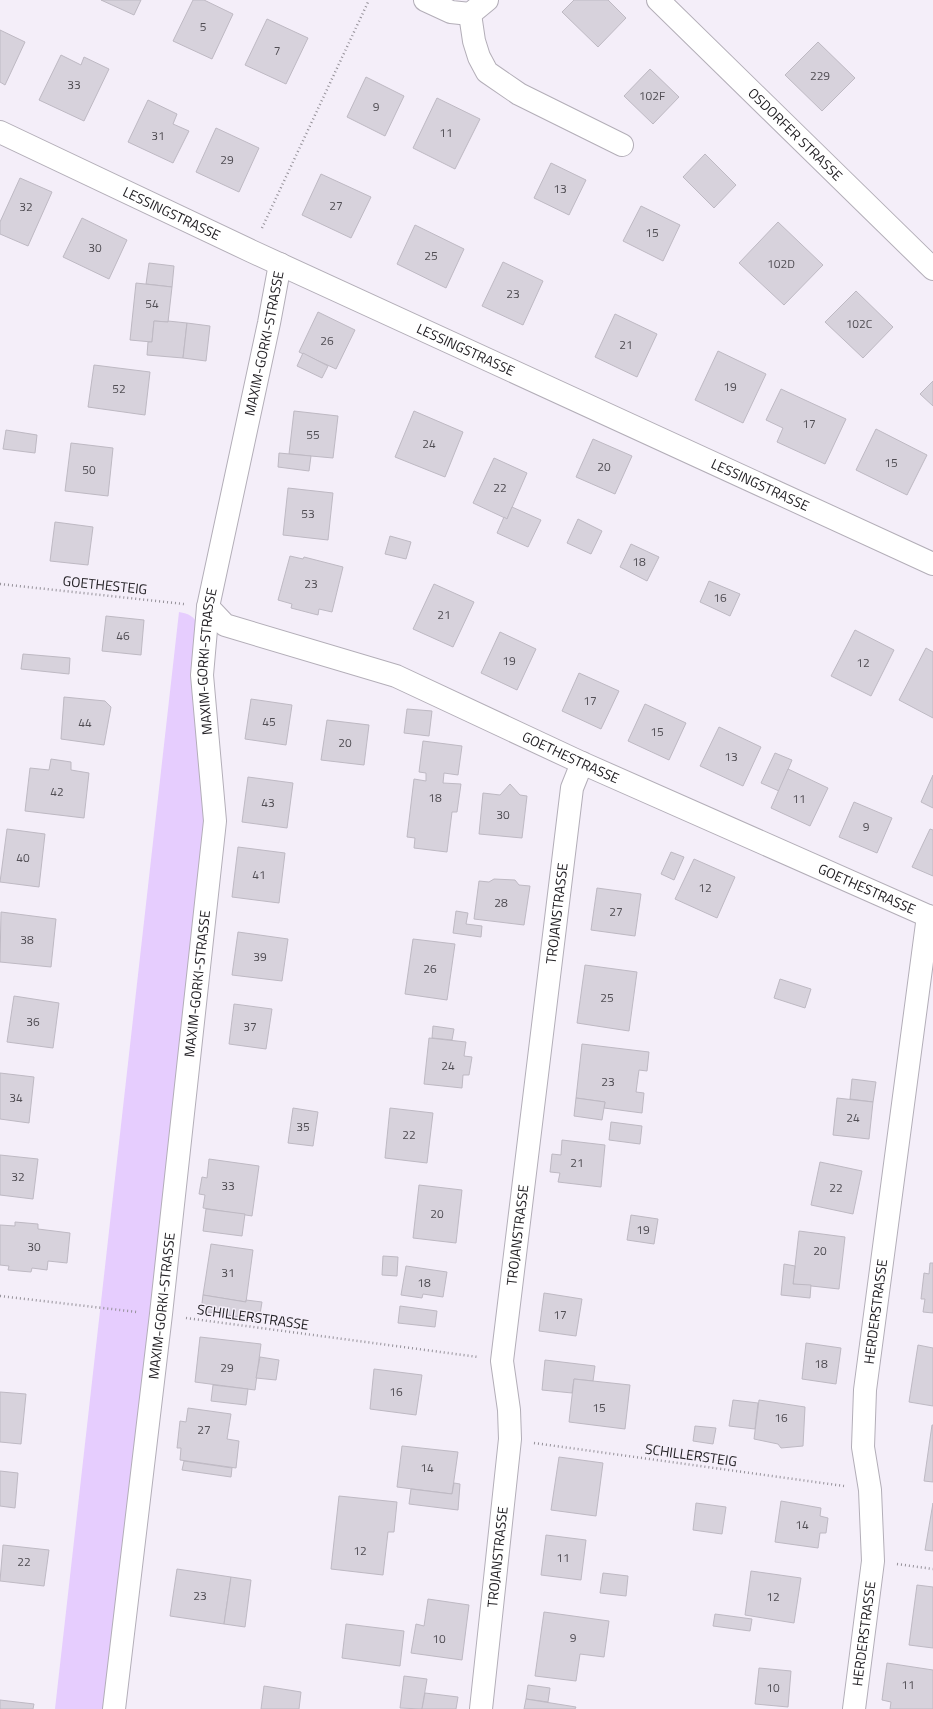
<svg xmlns="http://www.w3.org/2000/svg" width="933" height="1709" font-family="'Titillium Web',sans-serif">
<style>
.green{fill:#e6cdfe}
.building{fill:#d7d2dc;stroke:#beb9c3}
.lines{fill:none;stroke-linecap:round;stroke-linejoin:round}
.minor-casing{stroke:#b3aeb8;stroke-width:24}
.path{stroke:#959199;stroke-width:2.5;stroke-dasharray:1 3;stroke-linecap:butt}
.minor{stroke:#fff;stroke-width:22}
.labels{text-anchor:middle;stroke-width:3;stroke-linejoin:round;paint-order:stroke}
.number-label{font-size:12px;fill:#504d53}
.street-label{font-size:14px;fill:#232125;stroke:#f4eef9}
</style>
<rect width="100%" height="100%" fill="#f4eef9"/>
<!-- green -->
<path class="green" d="M179,612c10,2 15,4 19,13l6,197 -53,492 -45,395h-51z"/>
<!-- building -->
<g class="building">
<path d="M101,0h40l-7,15z"/>
<path d="M193,0h11l29,14 -21,45 -39,-18z"/>
<path d="M574,0h34l18,18 -28,29 -36,-35z"/>
<path d="M267,19l41,19 -22,46 -41,-19z"/>
<path d="M0,30l25,12 -20,43 -5,-3z"/>
<path d="M818,42l37,36 -33,33 -37,-36z"/>
<path d="M61,55l20,10 3,-8 25,12 -25,52 -45,-21z"/>
<path d="M650,69l29,28 -26,27 -29,-28z"/>
<path d="M366,77l38,19 -19,40 -38,-19z"/>
<path d="M437,98l43,21 -25,50 -42,-21z"/>
<path d="M148,100l29,14 -4,10 16,7 -16,32 -45,-21z"/>
<path d="M216,128l43,20 -20,44 -43,-20z"/>
<path d="M705,154l31,31 -22,23 -31,-31z"/>
<path d="M551,163l35,17 -17,35 -35,-17z"/>
<path d="M321,174l50,23 -20,41 -49,-23z"/>
<path d="M20,178l32,14 -24,54 -28,-12v-12z"/>
<path d="M641,206l39,19 -17,36 -40,-20z"/>
<path d="M82,218l45,22 -18,39 -46,-22z"/>
<path d="M778,222l45,43 -39,40 -45,-42z"/>
<path d="M415,225l49,24 -18,39 -49,-24z"/>
<path d="M503,262l40,19 -20,44 -41,-19z"/>
<path d="M149,263l25,3 -2,21 -26,-3z"/>
<path d="M136,283l36,4 -4,35 -14,-1 -2,21 -22,-2z"/>
<path d="M856,291l37,36 -30,31 -38,-36z"/>
<path d="M318,312l37,18 -19,39 -37,-17z"/>
<path d="M615,314l42,20 -20,43 -42,-20z"/>
<path d="M154,321l14,1v-1l19,2 -4,35 -36,-3 1,-13h4z"/>
<path d="M187,323l23,3 -4,35 -23,-3z"/>
<path d="M718,351l48,23 -23,49 -48,-23z"/>
<path d="M303,353l25,13 -6,12 -25,-12z"/>
<path d="M94,365l56,7 -5,43 -57,-8z"/>
<path d="M933,381v25l-13,-12z"/>
<path d="M781,389l65,30 -21,45 -48,-22 6,-14 -17,-8z"/>
<path d="M294,411l44,5 -5,42 -44,-4z"/>
<path d="M414,411l49,21 -18,45 -50,-20z"/>
<path d="M876,429l51,26 -20,40 -51,-25z"/>
<path d="M6,430l31,5 -2,18 -32,-4z"/>
<path d="M593,439l39,17 -17,38 -39,-17z"/>
<path d="M71,443l42,5 -5,48 -43,-5z"/>
<path d="M279,453l32,3 -2,15 -31,-4z"/>
<path d="M494,458l33,15 -20,46 -34,-16z"/>
<path d="M288,488l45,5 -5,47 -45,-5z"/>
<path d="M512,507l29,13 -13,27 -31,-14 7,-16 3,2z"/>
<path d="M578,519l24,12 -11,23 -24,-11z"/>
<path d="M55,522l38,5 -5,38 -38,-4z"/>
<path d="M390,536l21,6 -5,17 -21,-5z"/>
<path d="M631,544l28,13 -12,24 -27,-14z"/>
<path d="M290,556l13,3 1,-2 39,10 -11,45 -13,-3 -1,6 -27,-7 1,-4 -14,-4z"/>
<path d="M709,581l31,13 -10,22 -30,-14z"/>
<path d="M434,584l40,18 -21,45 -40,-18z"/>
<path d="M106,616l38,4 -3,35 -39,-4z"/>
<path d="M855,630l39,20 -23,46 -40,-20z"/>
<path d="M500,632l36,17 -19,41 -36,-17z"/>
<path d="M926,648l7,4v66l-34,-18z"/>
<path d="M23,654l47,4 -1,16 -48,-5z"/>
<path d="M579,673l40,18 -18,38 -39,-18z"/>
<path d="M64,697l41,4 6,6 -7,38 -43,-6z"/>
<path d="M251,699l41,6 -6,40 -41,-6z"/>
<path d="M645,704l41,19 -17,37 -41,-19z"/>
<path d="M407,709l25,2 -3,25 -25,-3z"/>
<path d="M327,720l42,5 -5,40 -43,-5z"/>
<path d="M719,727l42,20 -18,39 -43,-20z"/>
<path d="M423,741l39,5 -4,29 -14,-2 -1,10 18,1 -4,28h-5l-5,40 -33,-4 1,-10 -8,-1 7,-58 12,2v-8l-7,-1z"/>
<path d="M775,753l17,7 -13,31 -18,-8z"/>
<path d="M51,759l20,3v8l18,3 -5,45 -59,-7 5,-43 19,2z"/>
<path d="M788,769l40,19 -18,38 -39,-18z"/>
<path d="M933,775v33l-12,-6z"/>
<path d="M248,777l45,6 -6,45 -45,-6z"/>
<path d="M510,784l10,11 7,1 -5,42 -43,-4 4,-41 17,2z"/>
<path d="M854,802l38,16 -15,35 -38,-16z"/>
<path d="M7,829l38,5 -6,53 -39,-5z"/>
<path d="M930,829l3,1v46l-21,-9z"/>
<path d="M238,847l47,6 -6,50 -47,-6z"/>
<path d="M671,852l13,5 -10,23 -13,-6z"/>
<path d="M694,859l41,18 -18,41 -42,-19z"/>
<path d="M494,879l21,1 4,5 11,1 -6,39 -50,-6 5,-38 10,1z"/>
<path d="M597,888l44,6 -6,42 -44,-6z"/>
<path d="M456,911l12,2 -2,11 16,2 -1,11 -28,-4z"/>
<path d="M1,912l55,7 -5,48 -51,-5z"/>
<path d="M238,932l50,7 -6,42 -50,-6z"/>
<path d="M413,939l42,5 -8,56 -42,-6z"/>
<path d="M585,965l52,7 -8,59 -52,-8z"/>
<path d="M780,979l31,10 -6,19 -31,-10z"/>
<path d="M14,996l45,7 -6,45 -46,-6z"/>
<path d="M234,1004l38,5 -6,40 -37,-5z"/>
<path d="M433,1026l21,3 -2,11 -20,-2z"/>
<path d="M429,1038l37,4 -2,14 8,1 -3,18h-6l-1,13 -38,-4z"/>
<path d="M582,1044l67,8 -2,19 -8,-1 -3,22 8,1 -2,20 -38,-5 1,-6 -29,-4z"/>
<path d="M0,1073l34,4 -5,46 -29,-4z"/>
<path d="M852,1079l24,3 -3,20 -23,-3z"/>
<path d="M576,1098l29,4 -3,18 -28,-4z"/>
<path d="M837,1098l36,4 -4,37 -36,-4z"/>
<path d="M293,1108l25,4 -5,34 -25,-3z"/>
<path d="M390,1108l43,5 -6,50 -42,-5z"/>
<path d="M611,1122l31,4 -2,18 -31,-4z"/>
<path d="M562,1140l43,5 -4,42 -43,-5 2,-9 -10,-1 2,-18 9,1z"/>
<path d="M0,1155l38,4 -5,40 -33,-4z"/>
<path d="M209,1159l50,7 -7,50 -49,-8 2,-13 -6,-1 3,-17 5,1z"/>
<path d="M820,1162l42,9 -9,43 -42,-9z"/>
<path d="M419,1185l43,5 -6,53 -43,-5z"/>
<path d="M206,1209l39,5 -3,22 -39,-5z"/>
<path d="M631,1215l27,4 -4,25 -27,-4z"/>
<path d="M15,1222l23,2v5l32,4 -3,30 -19,-2 -1,9 -15,-2 -1,4 -23,-2 1,-4 -9,-1v-40l15,1z"/>
<path d="M799,1231l46,6 -6,52 -46,-5z"/>
<path d="M211,1244l42,6 -7,52 -43,-7z"/>
<path d="M383,1256l15,1 -1,19 -15,-1z"/>
<path d="M930,1263h3v50l-10,-1 2,-13h-4l3,-26 5,1z"/>
<path d="M784,1264l11,2 -2,18 18,1 -1,13 -29,-3z"/>
<path d="M406,1266l41,6 -4,25 -20,-3 -1,4 -21,-3z"/>
<path d="M544,1293l38,6 -6,37 -37,-5z"/>
<path d="M203,1295l43,7v-2l16,2 -3,18 -58,-9z"/>
<path d="M400,1306l37,5 -2,16 -37,-4z"/>
<path d="M200,1337l61,7 -6,46 -60,-8z"/>
<path d="M806,1343l35,5 -5,36 -34,-5z"/>
<path d="M918,1345l15,3v58l-24,-4z"/>
<path d="M260,1357l19,3 -3,20 -20,-2z"/>
<path d="M545,1360l50,6 -2,15 -19,-2 -2,14 -30,-3z"/>
<path d="M374,1369l48,6 -6,40 -46,-6z"/>
<path d="M574,1379l56,6 -5,44 -56,-7z"/>
<path d="M213,1385l35,4 -2,16 -35,-4z"/>
<path d="M0,1392l26,2 -5,50 -21,-2z"/>
<path d="M733,1400l25,3 -3,26 -26,-3z"/>
<path d="M759,1400l46,7 -2,39 -22,2 -3,-4 -24,-5z"/>
<path d="M188,1408l43,6 -4,25 12,2 -3,27 -56,-8 1,-12h-4l3,-27 6,1z"/>
<path d="M932,1425h1v57l-9,-1z"/>
<path d="M695,1426l21,2 -3,16 -20,-3z"/>
<path d="M402,1446l56,6 -6,42 -55,-7z"/>
<path d="M559,1457l44,6 -7,53 -45,-6z"/>
<path d="M184,1461l48,7 -1,9 -49,-7z"/>
<path d="M0,1471l18,2 -3,35 -15,-2z"/>
<path d="M454,1483l6,1 -2,26 -49,-6 2,-15 41,5z"/>
<path d="M339,1496l58,6 -3,30h-6l-5,43 -52,-6z"/>
<path d="M781,1501l40,7 -1,8 8,2 -2,15h-6l-2,15 -43,-6z"/>
<path d="M696,1503l30,4 -4,27 -29,-4z"/>
<path d="M933,1503v48l-8,-1z"/>
<path d="M546,1535l40,5 -5,40 -40,-5z"/>
<path d="M3,1545l46,5 -5,36 -44,-5z"/>
<path d="M177,1569l54,8 -7,47 -54,-8z"/>
<path d="M751,1571l50,7 -7,45 -49,-8z"/>
<path d="M603,1573l25,3 -2,20 -26,-3z"/>
<path d="M231,1577l20,3 -6,47 -21,-3z"/>
<path d="M917,1585l16,2v61l-24,-3z"/>
<path d="M428,1599l41,6 -7,55 -51,-7 5,-29 8,2z"/>
<path d="M544,1612l65,9 -5,36 -24,-3 -4,27 -41,-5z"/>
<path d="M715,1614l37,5 -2,12 -37,-5z"/>
<path d="M346,1624l58,7 -4,35 -58,-8z"/>
<path d="M887,1663l46,7v39h-43l1,-7 -9,-2z"/>
<path d="M759,1668l32,3 -3,36 -33,-3z"/>
<path d="M404,1676l23,3 -5,30 -22,-1z"/>
<path d="M528,1685l22,3 -2,14 -22,-3z"/>
<path d="M264,1686l37,6 -2,17h-38z"/>
<path d="M425,1693l33,4 -2,12h-34z"/>
<path d="M526,1699l50,8 -1,2h-51z"/>
<path d="M0,1700l34,4 -1,5h-33z"/>
</g>
<g class="lines">
<!-- minor casing -->
<g class="minor-casing">
<g id="minor">
<path d="M425,0l26,12 19,2 17,-14"/>
<path id="s1" d="M658,0l275,269"/>
<path d="M470,14l4,27 5,16 8,15 32,22 103,51"/>
<path id="s2" d="M0,132l251,119 682,313"/>
<path id="s3" d="M208,607l17,18 171,51 186,87 346,153 5,1"/>
<path id="s4" d="M114,1709l47,-395 54,-493 -13,-146 6,-68 61,-284 11,-59"/>
<path id="s5" d="M481,1709l29,-270 -1,-29 -7,-49 70,-573 10,-25"/>
<path id="s6" d="M854,1709l19,-148 -3,-71 -7,-43 2,-57 63,-474"/>
</g>
</g>
<!-- path -->
<g class="path">
<path d="M262,228l107,-228"/>
<path d="M0,584l184,20"/>
<path d="M0,1296l137,16"/>
<path d="M186,1318l292,39"/>
<path d="M534,1443l310,43"/>
<path d="M897,1564l36,5"/>
</g>
<!-- minor -->
<use href="#minor" class="minor"/>
</g>
<g class="labels">
<!-- number labels -->
<g class="number-label">
<text x="203" y="31">5</text>
<text x="277" y="55">7</text>
<text x="820" y="80">229</text>
<text x="74" y="89">33</text>
<text x="652" y="100">102F</text>
<text x="376" y="111">9</text>
<text x="446" y="137">11</text>
<text x="158" y="140">31</text>
<text x="227" y="164">29</text>
<text x="560" y="193">13</text>
<text x="336" y="210">27</text>
<text x="26" y="211">32</text>
<text x="652" y="237">15</text>
<text x="95" y="252">30</text>
<text x="431" y="260">25</text>
<text x="781" y="268">102D</text>
<text x="513" y="298">23</text>
<text x="152" y="308">54</text>
<text x="859" y="328">102C</text>
<text x="327" y="345">26</text>
<text x="626" y="349">21</text>
<text x="730" y="391">19</text>
<text x="119" y="393">52</text>
<text x="809" y="428">17</text>
<text x="313" y="439">55</text>
<text x="429" y="448">24</text>
<text x="891" y="467">15</text>
<text x="604" y="471">20</text>
<text x="89" y="474">50</text>
<text x="500" y="492">22</text>
<text x="308" y="518">53</text>
<text x="639" y="566">18</text>
<text x="311" y="588">23</text>
<text x="720" y="602">16</text>
<text x="444" y="619">21</text>
<text x="123" y="640">46</text>
<text x="509" y="665">19</text>
<text x="863" y="667">12</text>
<text x="590" y="705">17</text>
<text x="269" y="726">45</text>
<text x="85" y="727">44</text>
<text x="657" y="736">15</text>
<text x="345" y="747">20</text>
<text x="731" y="761">13</text>
<text x="57" y="796">42</text>
<text x="435" y="802">18</text>
<text x="799" y="803">11</text>
<text x="268" y="807">43</text>
<text x="503" y="819">30</text>
<text x="866" y="831">9</text>
<text x="23" y="862">40</text>
<text x="259" y="879">41</text>
<text x="705" y="892">12</text>
<text x="501" y="907">28</text>
<text x="616" y="916">27</text>
<text x="27" y="944">38</text>
<text x="260" y="961">39</text>
<text x="430" y="973">26</text>
<text x="607" y="1002">25</text>
<text x="33" y="1026">36</text>
<text x="250" y="1031">37</text>
<text x="448" y="1070">24</text>
<text x="608" y="1086">23</text>
<text x="16" y="1102">34</text>
<text x="853" y="1122">24</text>
<text x="303" y="1131">35</text>
<text x="409" y="1139">22</text>
<text x="577" y="1167">21</text>
<text x="18" y="1181">32</text>
<text x="228" y="1190">33</text>
<text x="836" y="1192">22</text>
<text x="437" y="1218">20</text>
<text x="643" y="1234">19</text>
<text x="34" y="1251">30</text>
<text x="820" y="1255">20</text>
<text x="228" y="1277">31</text>
<text x="424" y="1287">18</text>
<text x="560" y="1319">17</text>
<text x="821" y="1368">18</text>
<text x="227" y="1372">29</text>
<text x="396" y="1396">16</text>
<text x="599" y="1412">15</text>
<text x="781" y="1422">16</text>
<text x="204" y="1434">27</text>
<text x="427" y="1472">14</text>
<text x="802" y="1529">14</text>
<text x="360" y="1555">12</text>
<text x="563" y="1562">11</text>
<text x="24" y="1566">22</text>
<text x="200" y="1600">23</text>
<text x="773" y="1601">12</text>
<text x="573" y="1642">9</text>
<text x="439" y="1643">10</text>
<text x="908" y="1689">11</text>
<text x="773" y="1692">10</text>
</g>
<!-- street labels -->
<g class="street-label">
<text dy="5" stroke="none"><textPath href="#s1" startOffset="192">OSDORFER STRASSE</textPath></text>
<text dy="5" stroke="none"><textPath href="#s2" startOffset="190">LESSINGSTRASSE</textPath></text>
<text dy="5" stroke="none"><textPath href="#s4" startOffset="1378">MAXIM-GORKI-STRASSE</textPath></text>
<text dy="5" stroke="none"><textPath href="#s2" startOffset="514">LESSINGSTRASSE</textPath></text>
<text dy="5" stroke="none"><textPath href="#s2" startOffset="838">LESSINGSTRASSE</textPath></text>
<text transform="translate(105 585) rotate(6)" y="5">GOETHESTEIG</text>
<text dy="5" stroke="none"><textPath href="#s4" startOffset="1054">MAXIM-GORKI-STRASSE</textPath></text>
<text dy="5" stroke="none"><textPath href="#s3" startOffset="396">GOETHESTRASSE</textPath></text>
<text dy="5" stroke="none"><textPath href="#s3" startOffset="720">GOETHESTRASSE</textPath></text>
<text dy="5" stroke="none"><textPath href="#s5" startOffset="801">TROJANSTRASSE</textPath></text>
<text dy="5" stroke="none"><textPath href="#s4" startOffset="730">MAXIM-GORKI-STRASSE</textPath></text>
<text dy="5" stroke="none"><textPath href="#s5" startOffset="477">TROJANSTRASSE</textPath></text>
<text dy="5" stroke="none"><textPath href="#s4" startOffset="406">MAXIM-GORKI-STRASSE</textPath></text>
<text dy="5" stroke="none"><textPath href="#s6" startOffset="400">HERDERSTRASSE</textPath></text>
<text transform="translate(253 1317) rotate(8)" y="5">SCHILLERSTRASSE</text>
<text transform="translate(691 1455) rotate(8)" y="5">SCHILLERSTEIG</text>
<text dy="5" stroke="none"><textPath href="#s5" startOffset="153">TROJANSTRASSE</textPath></text>
<text dy="5" stroke="none"><textPath href="#s6" startOffset="76">HERDERSTRASSE</textPath></text>
</g>
</g>
</svg>
